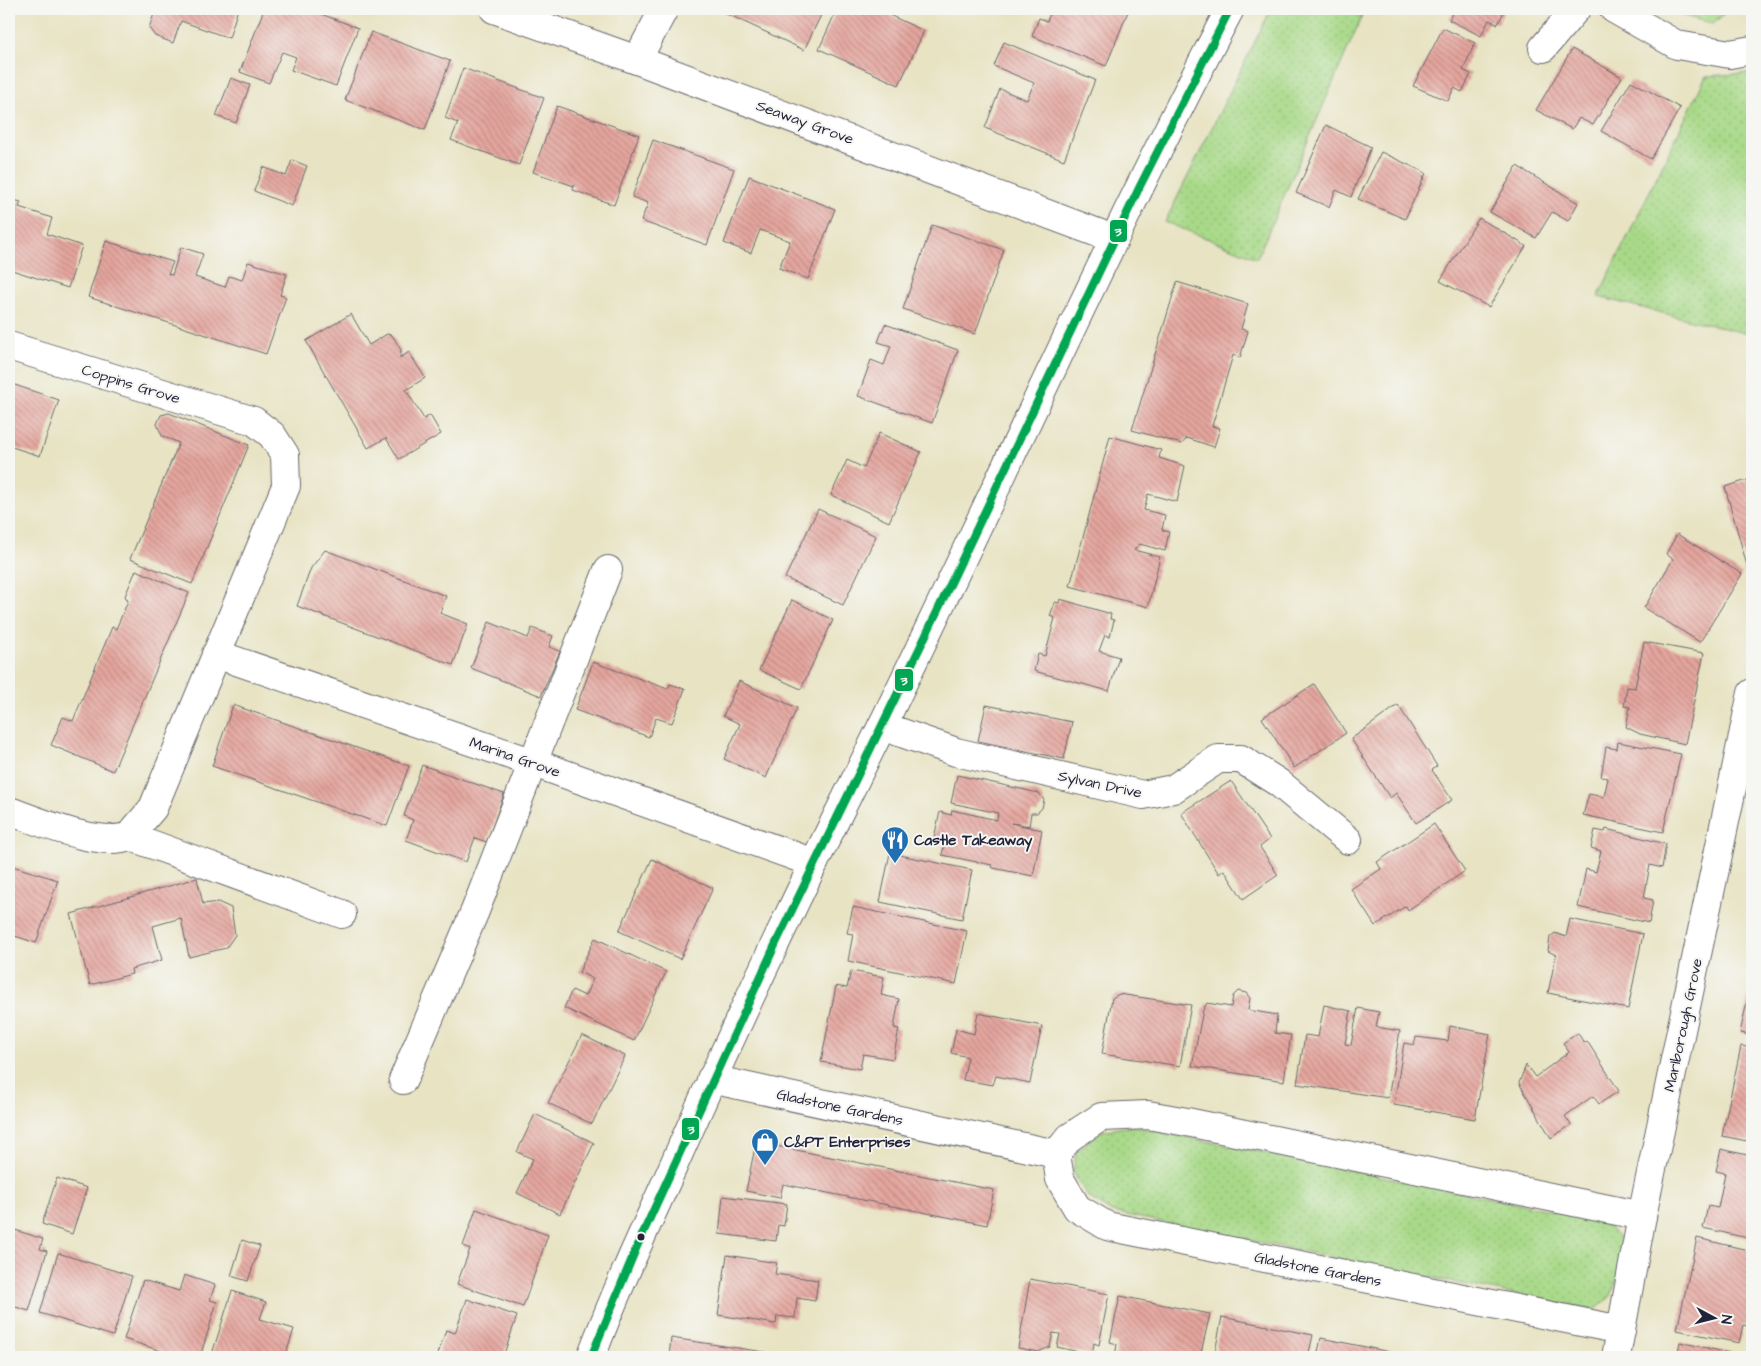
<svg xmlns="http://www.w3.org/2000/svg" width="1761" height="1366" font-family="'Architects Daughter',sans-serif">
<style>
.grass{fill:url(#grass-dots);stroke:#657e62}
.building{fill:url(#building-back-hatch)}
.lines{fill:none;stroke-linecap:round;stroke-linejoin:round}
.minor-casing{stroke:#67666b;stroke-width:30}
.minor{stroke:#fff;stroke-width:28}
.bus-1-casing{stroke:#f6f6f2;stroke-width:11}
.bus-1{stroke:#00a651;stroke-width:8}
.bus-dot{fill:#22223b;stroke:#f6f6f2;stroke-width:2}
.labels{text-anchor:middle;stroke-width:4;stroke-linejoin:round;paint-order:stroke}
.street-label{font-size:15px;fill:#22223b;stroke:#f6f6f2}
.poi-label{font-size:15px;font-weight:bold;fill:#22223b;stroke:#f6f6f2;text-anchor:start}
.line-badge{stroke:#f6f6f2;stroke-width:2}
.badge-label{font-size:14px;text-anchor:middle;font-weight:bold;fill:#fff}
</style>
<defs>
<pattern id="grass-dots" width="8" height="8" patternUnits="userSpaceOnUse" patternTransform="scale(1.25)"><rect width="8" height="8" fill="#a8d988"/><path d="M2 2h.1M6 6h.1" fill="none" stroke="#90ba76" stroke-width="1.8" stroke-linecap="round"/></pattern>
<pattern id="building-back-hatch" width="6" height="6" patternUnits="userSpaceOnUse" patternTransform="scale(1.25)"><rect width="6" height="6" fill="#e5a69e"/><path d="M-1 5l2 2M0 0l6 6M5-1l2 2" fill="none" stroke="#b98782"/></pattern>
</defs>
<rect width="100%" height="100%" fill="#f6f6f2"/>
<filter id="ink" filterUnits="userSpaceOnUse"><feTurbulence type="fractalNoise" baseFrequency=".02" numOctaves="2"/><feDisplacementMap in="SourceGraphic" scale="10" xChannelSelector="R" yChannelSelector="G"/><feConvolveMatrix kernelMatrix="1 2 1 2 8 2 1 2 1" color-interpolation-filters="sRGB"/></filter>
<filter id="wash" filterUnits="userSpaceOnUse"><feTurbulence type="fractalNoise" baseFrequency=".0096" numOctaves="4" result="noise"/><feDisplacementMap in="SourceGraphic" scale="20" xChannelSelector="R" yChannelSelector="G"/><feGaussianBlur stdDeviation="1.12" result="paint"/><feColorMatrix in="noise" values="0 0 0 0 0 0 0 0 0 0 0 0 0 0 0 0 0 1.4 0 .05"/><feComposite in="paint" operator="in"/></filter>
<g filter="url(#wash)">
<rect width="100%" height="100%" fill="#e8e3c3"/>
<!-- grass -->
<g class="grass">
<path d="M1271,9h94l-108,249 -92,-36z"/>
<path d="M1672,9h57l-16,15 -29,-8z"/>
<path d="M1752,73v262l-154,-38 108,-221z"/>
<path d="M1131,1126l462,93 16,8 12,13 -1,31 -9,25 -17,15 -482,-99 -24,-15 -15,-24 3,-21 25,-21z"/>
</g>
<g id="blocks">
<!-- building -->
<g class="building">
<path d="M150,9h88l-9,29 -48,-17 -8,22 -18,-7 -6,-8 6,-17z"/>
<path d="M264,9h44l50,19 -22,58 -45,-16 5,-13 -14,-5 -13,31 -29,-11z"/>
<path d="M727,9h97l-20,41 -79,-37z"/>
<path d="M837,9h50l-2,4 39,18 -25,54 -80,-36z"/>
<path d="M1052,9h77l-23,57 -74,-30 7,-18 8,3z"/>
<path d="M1454,9h51l-7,15 -9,-4 -8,16 -32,-16z"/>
<path d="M1443,28l32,15 -12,27 8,4 -9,18 -8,-4 -6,13 -35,-15z"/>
<path d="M371,32l79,29 -25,69 -80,-30z"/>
<path d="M1004,42l91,38 -31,80 -79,-32 15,-39 27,11 7,-17 -40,-17z"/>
<path d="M1572,49l50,28 -29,48 -14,-7 -7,11 -36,-19z"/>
<path d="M463,68l81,30 -25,67 -68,-25 7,-17 -13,-5z"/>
<path d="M231,78l19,7 -14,38 -20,-7z"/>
<path d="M1631,81l49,27 -29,51 -50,-28z"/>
<path d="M557,106l82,29 -25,70 -41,-15 1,-4 -41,-14z"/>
<path d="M1326,125l45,22 -20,50 -15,-7 -7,17 -33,-14z"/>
<path d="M653,140l81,29 -27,76 -66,-24 7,-18 -16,-6z"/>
<path d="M1381,152l45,21 -21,46 -47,-20z"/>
<path d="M292,160l15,6 -15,40 -38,-15 9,-24 23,9z"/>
<path d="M1517,166l61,37 -10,18 -16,-9 -16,26 -46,-26z"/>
<path d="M749,176l86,33 -27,70 -29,-11 11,-27 -30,-11 -9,23 -27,-10z"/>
<path d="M9,199l12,3 -2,5 33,11 -5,16 35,12 -14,42 -59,-19z"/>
<path d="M1479,218l47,28 -37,61 -49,-26z"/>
<path d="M932,225l72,25 -29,84 -72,-25z"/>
<path d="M106,241l67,21 -5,12 4,1 9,-28 22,7 -8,23 30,10 4,-11 13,4 6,-18 39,12 -7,21 6,2 -20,57 -178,-57z"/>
<path d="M1177,282l71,22 -7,25 7,2 -8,27 -7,-3 -21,71 8,2 -6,19 -27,-9 -5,6 -50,-14z"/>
<path d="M351,314l18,31 18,-11 5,1 9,15 -1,8 9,-6 16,26 -19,12 18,29 6,-4 11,19 -42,25 -13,-21 -18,10 -62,-107z"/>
<path d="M885,324l73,26 -26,73 -74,-27 13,-36 13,5 7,-19 -13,-4z"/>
<path d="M9,383l50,17 -19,56 -31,-10z"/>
<path d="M169,413l80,32 -57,139 -62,-25 49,-116 -17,-7 -5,-12 4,-9z"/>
<path d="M879,433l42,19 -32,70 -58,-27 16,-35 17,8z"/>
<path d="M1110,436l51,14 -2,8 26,8 -8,36 -29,-8 -4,16 21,5 -3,15 7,2 -4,19 -25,-7 -6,6 26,7 -12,50 -78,-21z"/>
<path d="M1747,480l3,13 2,-1v75l-4,2 -23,-82z"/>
<path d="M818,509l58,27 -33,69 -58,-27z"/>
<path d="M1677,534l65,40 -42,68 -56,-34 29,-49 -7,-5z"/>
<path d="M325,550l121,46 -6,17 28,11 -15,41 -156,-59 14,-38z"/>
<path d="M136,570l53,23 -76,178 -62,-26 12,-28 10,4 39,-94 4,2 12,-28 -3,-5z"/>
<path d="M1060,599l51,15 -1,5 4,1 -4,17 -5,-2 -6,16 20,6 -10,34 -75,-20 4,-17 7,2 10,-38 -5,-2 5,-14 4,1z"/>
<path d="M792,600l41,20 -32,69 -42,-19z"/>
<path d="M489,622l39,16 4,-10 21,8 -4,11 11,4 -19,45 -70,-28z"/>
<path d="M1644,642l60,11 -19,91 -45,-10 -14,-7 4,-20 -6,-1 3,-19 8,1z"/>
<path d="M593,662l75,27 2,-5 15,5 -13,34 -16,-5 -7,19 -74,-27z"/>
<path d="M739,681l58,27 -31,70 -42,-19 16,-35 -17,-8z"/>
<path d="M1314,684l32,49 -52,35 -32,-50z"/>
<path d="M233,705l176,61 -22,60 -175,-60z"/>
<path d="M986,705l86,17 -8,37 -86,-18z"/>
<path d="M1398,705l39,61 -5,4 20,30 -36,23 -20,-30 -6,5 -39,-59z"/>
<path d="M1618,742l63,12 -18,78 -80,-17 6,-21 15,3 4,-19 -7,-1 5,-30 11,2z"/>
<path d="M422,765l82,29 -17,48 -12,-4 -9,24 -60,-22 7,-20 -9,-4z"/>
<path d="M957,775l82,18 5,7 -2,8 -5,5h-6l-2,13 -18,-3 31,7 -9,46 -40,-8 -1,-3 -50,-10 3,-15 -11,-2 6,-26 11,3 1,-5 45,10 1,-7 -47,-10z"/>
<path d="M1231,781l39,58 -10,8 18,28 -35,24 -19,-29 -5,4 -38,-61z"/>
<path d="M1434,824l31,47 -57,39 -2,-4 -31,20 -24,-37 30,-20 -4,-7z"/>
<path d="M1606,829l60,15 -4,24 -12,-3 -6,33 9,2 -4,23 -71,-16 8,-38 10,3 5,-21 -10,-3 4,-18 10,2z"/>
<path d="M890,853l82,17 -10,49 -82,-17z"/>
<path d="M652,859l61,29 -33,71 -61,-28z"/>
<path d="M9,865l49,15 -22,63 -27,-9z"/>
<path d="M197,878l6,26 15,-2 13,6 4,27 -9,13 -37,9 -8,-39 -28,8 9,34 -31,9 1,5 -42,11 -19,-71z"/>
<path d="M853,907l114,24 -11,53 -108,-23 5,-27 -6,-1z"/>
<path d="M1570,919l73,15 -15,75 -80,-16 8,-38 -8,-4 2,-14 5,-4 11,4z"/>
<path d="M595,938l71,34 -32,69 -70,-33 8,-18 13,6 8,-17 -14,-7z"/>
<path d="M851,971l33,6 -3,18 18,4 -5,29 5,1 -6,30 -30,-5 -3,15 -39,-7 15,-76 11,2z"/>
<path d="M1751,984h1v51l-12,-2z"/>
<path d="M1238,991l8,2 4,5 -2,12 29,5 -2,18 16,2 -7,46 -92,-15 11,-56 4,-7 24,4 2,-11z"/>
<path d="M1119,994l72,11 -11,61 -78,-12 10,-56z"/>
<path d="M1324,1005l27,6 -6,33 6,1 7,-37 21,4 -3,15 24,4 -12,67 -91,-14 8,-49 13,2z"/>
<path d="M978,1013l64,13 -12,57 -34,-7 -3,9 -30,-5 5,-23 -17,-4 5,-24 18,5z"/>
<path d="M1450,1026l40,8 -15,85 -81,-14 10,-62 10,2 2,-8 32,4z"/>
<path d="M1578,1033l6,10 3,-2 32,50 -20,13 -6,-8 -28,20 6,9 -20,13 -32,-55 7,-18 9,12 34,-25 -6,-9z"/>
<path d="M582,1035l43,21 -33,68 -44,-21z"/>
<path d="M1741,1046l11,2v94l-30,-6z"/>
<path d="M535,1114l59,29 -34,71 -43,-21 16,-34 -16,-7z"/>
<path d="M756,1142l238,48 -7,35 -204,-41 -3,14 -34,-7z"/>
<path d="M1721,1149l31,7v83l-49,-11 5,-22 10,2 7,-35 -9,-2z"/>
<path d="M57,1178l30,10 -15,46 -30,-10z"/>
<path d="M723,1196l64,8 -3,22 -6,-1 -2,16 -57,-7z"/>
<path d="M476,1209l72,26 -25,72 -66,-23 13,-35 -7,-3z"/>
<path d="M9,1228l34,11 -3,10 7,2 -18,60 -20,-6z"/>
<path d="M1697,1238l55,13v34l-2,11h2v12l-4,18 -5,-1 -4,18 -62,-13z"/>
<path d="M242,1240l18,6 -12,35 -17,-5z"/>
<path d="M58,1253l74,23 -19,60 -73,-23z"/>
<path d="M727,1255l50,8 -2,11 43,6 -3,21 -18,-3 -2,20 -18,-2 -1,8 -58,-9z"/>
<path d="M184,1275l31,10 -5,15 7,2 -17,55h-20l-56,-18 19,-59 36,11z"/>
<path d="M1030,1279l79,15 -10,51 -5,-2 -2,12 -35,-8 3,-13 -7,-1 -3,14 -12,5 -20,-4z"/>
<path d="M232,1291l34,11 -6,17 34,10 -9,28h-74z"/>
<path d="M1120,1296l90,18 -10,43h-85l2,-13 -7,-2z"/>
<path d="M467,1299l50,17 -14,41h-66l9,-27 9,3z"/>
<path d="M1222,1317l91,18 -5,22h-94z"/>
<path d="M671,1338l100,15v4h-102z"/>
<path d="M1321,1338l79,16v3h-83z"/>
<path d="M1680,1342l58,13 4,2h-65z"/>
</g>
</g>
</g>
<g filter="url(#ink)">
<use href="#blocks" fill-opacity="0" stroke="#67666b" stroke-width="1"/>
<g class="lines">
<!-- minor casing -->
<g class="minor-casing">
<g id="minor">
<path d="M494,9l143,51 477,179"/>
<path d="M1614,9l63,36 53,9 22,-4"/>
<path d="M1543,48l33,-39"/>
<path d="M637,60l27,-51"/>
<path d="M9,346l245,75 18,14 13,20 1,31 -133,322 -24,28c-30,12 -90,-15 -120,-25"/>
<path d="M216,654l318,109 280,100"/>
<path d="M882,726l74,26 187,43 30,-6 45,-30h23l38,24 69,57"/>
<path d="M129,836l213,78"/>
<path d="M711,1079l345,75"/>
<path d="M403,1080l72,-169 133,-341"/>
<path d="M1621,1330l-514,-104 -30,-18 -17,-29 -4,-25 14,-17 31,-20 47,-2 39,7 455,94"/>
<path d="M591,1357c23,-61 50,-120 77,-179 46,-105 95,-210 145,-313 23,-47 47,-94 70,-141 116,-238 224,-481 347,-715"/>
<path d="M1616,1357l26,-141 110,-523"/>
</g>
</g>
<!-- minor -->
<use href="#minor" class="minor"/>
<!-- bus-1 casing -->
<g class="bus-1-casing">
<path id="bus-1" d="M591,1357l47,-113 138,-301 150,-308 214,-449 90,-177"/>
</g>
<!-- bus-1 -->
<use href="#bus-1" class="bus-1"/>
</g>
</g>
<!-- icons -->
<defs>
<g id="restaurant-pin" transform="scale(1.4375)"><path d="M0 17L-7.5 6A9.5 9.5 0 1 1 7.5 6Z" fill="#1f6fb2" stroke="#f6f6f2"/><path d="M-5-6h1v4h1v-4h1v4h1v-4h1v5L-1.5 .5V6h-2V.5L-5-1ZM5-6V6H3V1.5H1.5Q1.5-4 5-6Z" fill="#fff"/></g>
<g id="shop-pin" transform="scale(1.4375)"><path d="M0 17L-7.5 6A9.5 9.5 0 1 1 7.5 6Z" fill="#1f6fb2" stroke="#f6f6f2"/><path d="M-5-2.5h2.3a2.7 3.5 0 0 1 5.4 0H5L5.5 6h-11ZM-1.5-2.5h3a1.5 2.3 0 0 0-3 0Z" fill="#fff"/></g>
</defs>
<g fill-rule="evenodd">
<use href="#restaurant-pin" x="895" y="840"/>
<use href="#shop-pin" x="765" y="1142"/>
</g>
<!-- markers -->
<circle class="bus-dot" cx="641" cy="1237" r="4.5"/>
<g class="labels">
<!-- street labels -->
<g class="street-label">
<text transform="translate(805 122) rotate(20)" y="5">Seaway Grove</text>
<text transform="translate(131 384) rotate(17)" y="5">Coppins Grove</text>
<text transform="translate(515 757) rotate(19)" y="5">Marina Grove</text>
<text transform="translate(1100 784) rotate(12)" y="5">Sylvan Drive</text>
<text transform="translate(1683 1025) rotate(-78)" y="5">Marlborough Grove</text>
<text transform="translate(840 1107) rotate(12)" y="5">Gladstone Gardens</text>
<text transform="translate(1318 1269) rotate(11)" y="5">Gladstone Gardens</text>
</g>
<!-- poi labels -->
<g class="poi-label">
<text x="914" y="845">Castle Takeaway</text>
<text x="784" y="1147">C&amp;PT Enterprises</text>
</g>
</g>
<g class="line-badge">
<rect x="1109" y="219" width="19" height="24" rx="5" fill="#00a651"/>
<rect x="894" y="668" width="20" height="24" rx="5" fill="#00a651"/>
<rect x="681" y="1117" width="19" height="24" rx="5" fill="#00a651"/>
</g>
<g class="badge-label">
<text x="1118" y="236">3</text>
<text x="904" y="685">3</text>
<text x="691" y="1134">3</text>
</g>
<!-- margin -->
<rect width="1761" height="1366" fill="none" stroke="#f6f6f2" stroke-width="30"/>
<!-- north arrow -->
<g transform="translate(1714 1318) rotate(97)" stroke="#f6f6f2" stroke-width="4" paint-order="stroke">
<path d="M0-4L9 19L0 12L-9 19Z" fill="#22223b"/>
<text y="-8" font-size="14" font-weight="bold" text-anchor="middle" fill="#22223b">N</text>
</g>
</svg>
